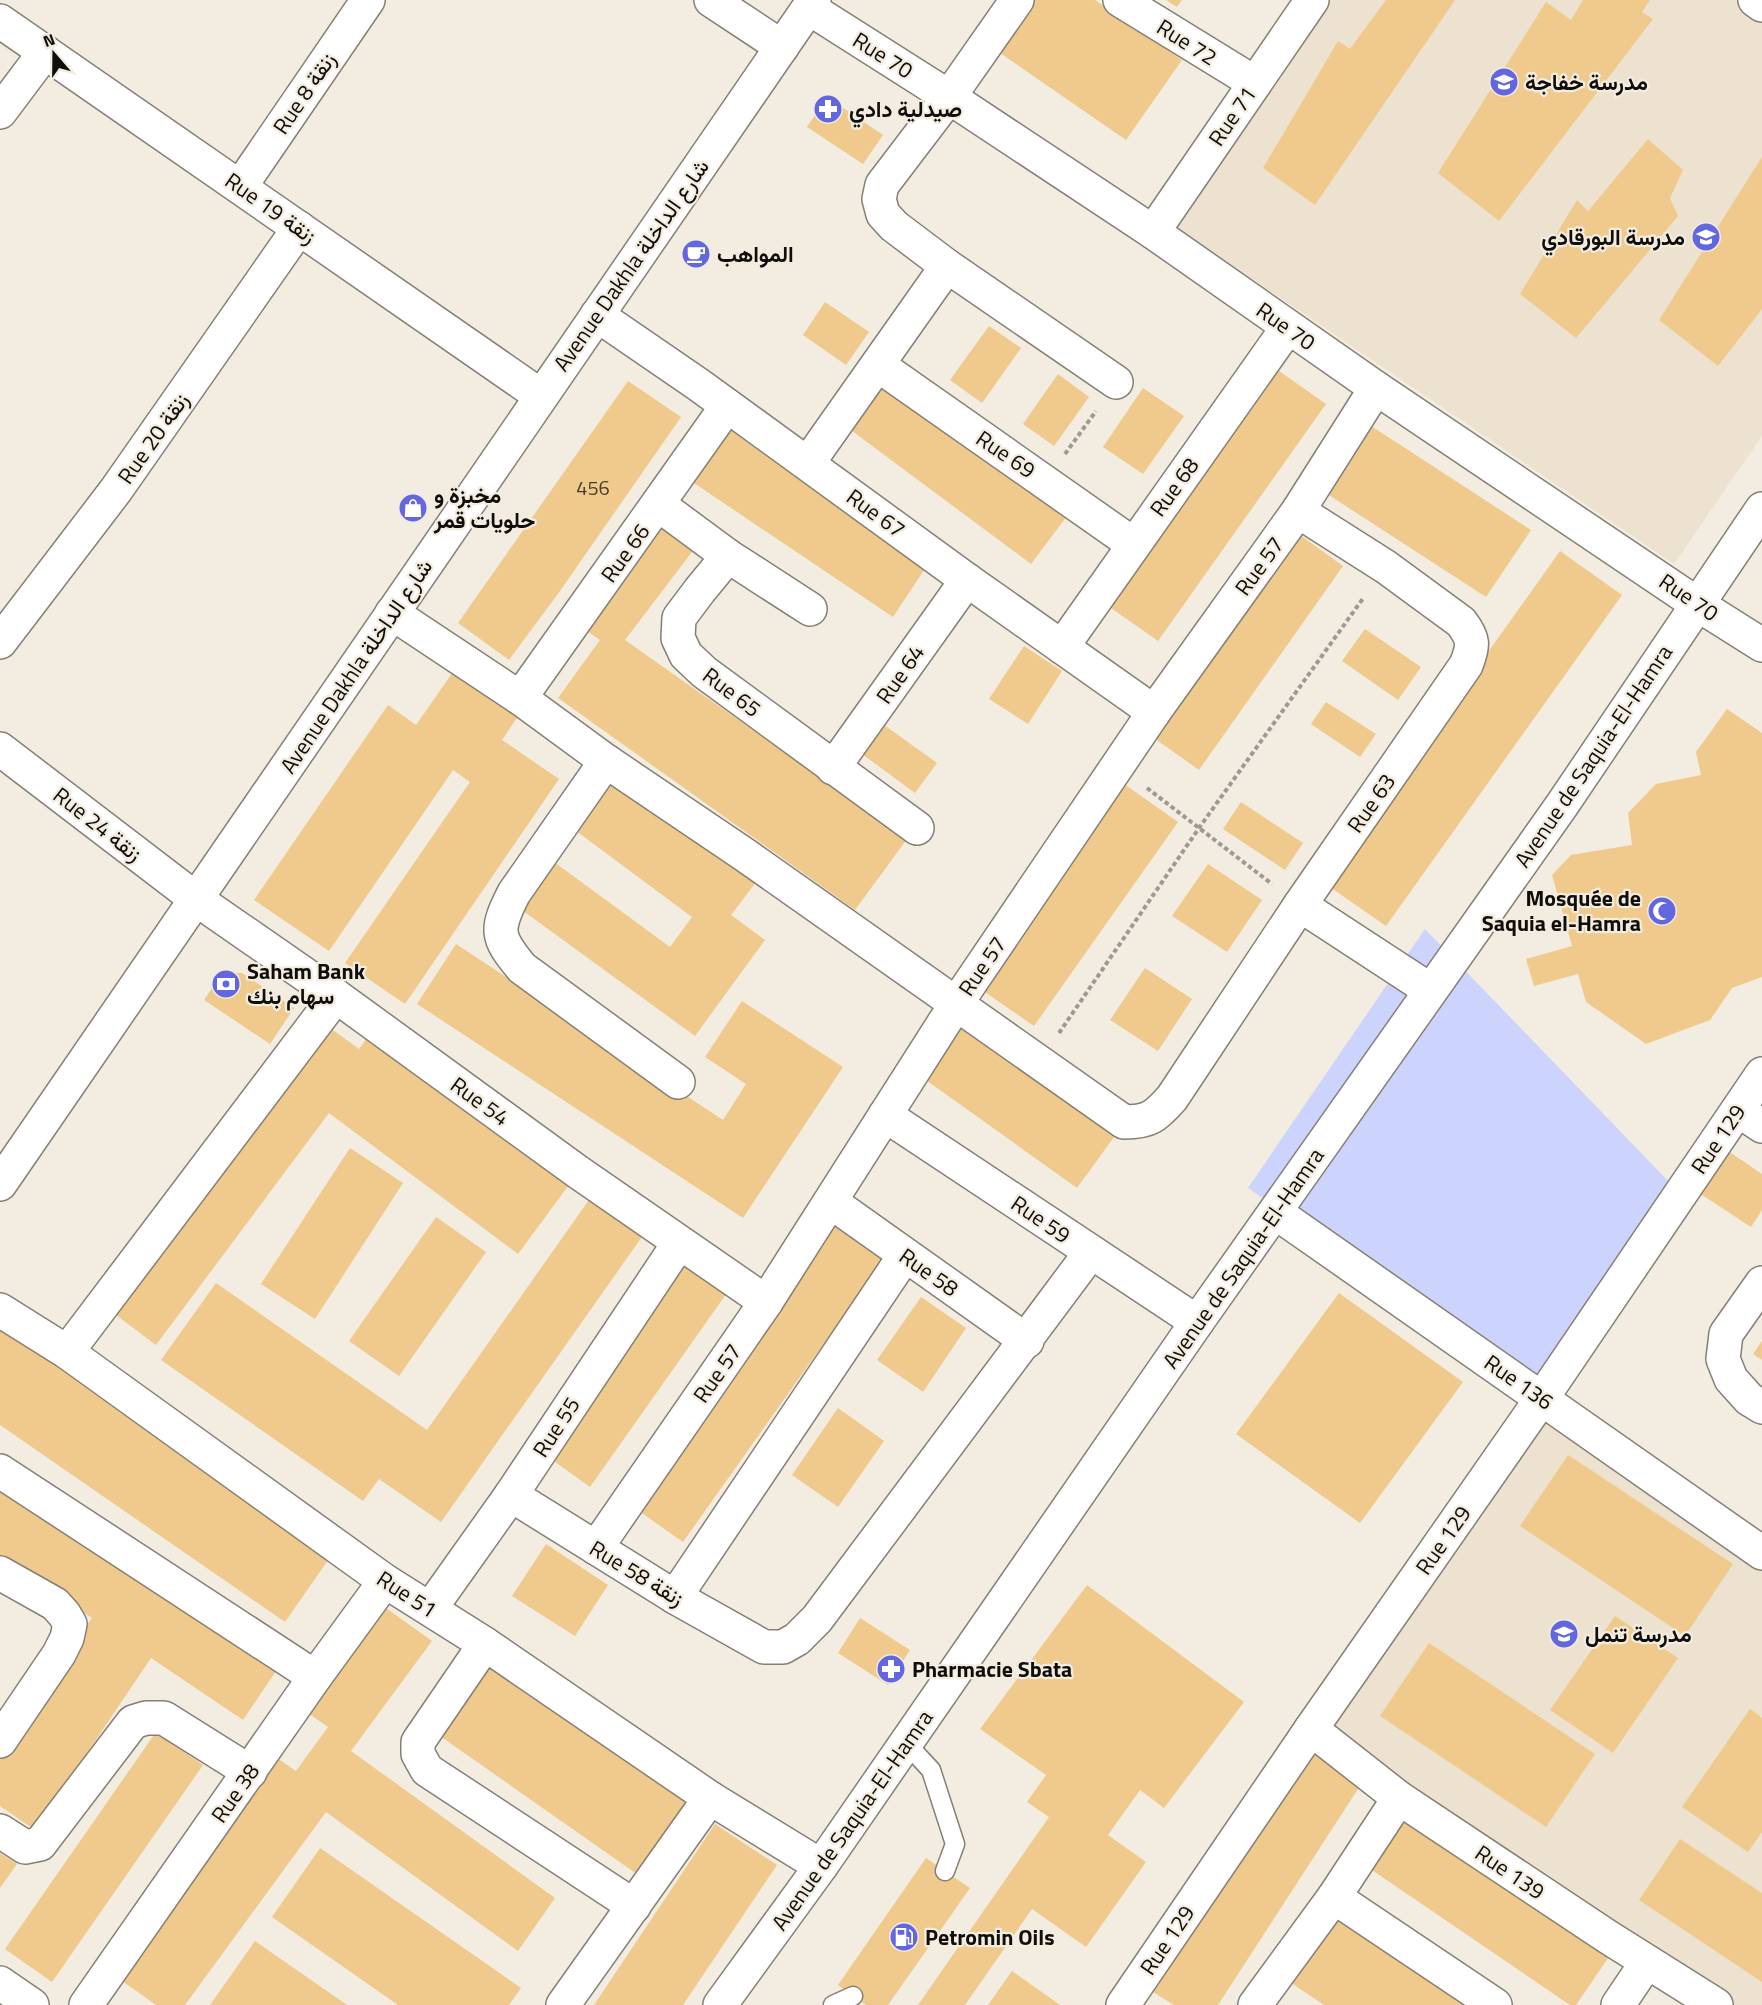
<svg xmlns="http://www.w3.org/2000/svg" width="1762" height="2005" font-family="'Titillium Web',Vazirmatn,sans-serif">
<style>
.built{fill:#ede2cf}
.green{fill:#ccd3fd}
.building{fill:#efca8c}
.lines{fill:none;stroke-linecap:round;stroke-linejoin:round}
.service-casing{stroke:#867f75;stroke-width:21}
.minor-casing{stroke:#867f75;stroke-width:36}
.tertiary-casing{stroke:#867f75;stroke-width:36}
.path{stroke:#9f9a91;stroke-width:4;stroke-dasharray:4.5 3;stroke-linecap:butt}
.service{stroke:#fff;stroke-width:18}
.minor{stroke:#fff;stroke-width:33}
.tertiary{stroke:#fff;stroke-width:33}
.labels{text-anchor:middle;stroke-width:4.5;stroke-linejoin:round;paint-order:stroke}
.number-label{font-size:20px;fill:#483d2a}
.street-label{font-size:22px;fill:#100e0a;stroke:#f3ece0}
.poi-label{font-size:22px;font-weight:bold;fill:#100e0a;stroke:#f3ece0;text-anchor:start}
</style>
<rect width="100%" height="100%" fill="#f3ece0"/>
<!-- built -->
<g class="built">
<path d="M1294,0h468v436l-88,128 -522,-353z"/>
<path d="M1534,1389l228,160v456h-28l-427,-286z"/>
</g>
<!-- green -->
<path class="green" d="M1425,929l248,257 -139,203 -286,-201z"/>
<!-- building -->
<g class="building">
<path d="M1022,0h73l87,60 -56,80 -136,-94z"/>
<path d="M1166,0h16l-5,7z"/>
<path d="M1386,0h69l-140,205 -52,-37 75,-127 12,8z"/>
<path d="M1583,0h67l-8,12 11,7 -154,202 -61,-48 108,-171 25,18z"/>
<path d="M827,97l56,38 -20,29 -56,-37z"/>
<path d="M1648,139l35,31 -13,28 8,18 -102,122 -56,-44 57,-94 11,11z"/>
<path d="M1762,157v152l-44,57 -59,-46z"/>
<path d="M825,302l44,30 -23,33 -43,-30z"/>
<path d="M989,326l32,22 -39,55 -32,-23z"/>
<path d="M1269,364l57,40 -168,237 -57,-40z"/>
<path d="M879,370l191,142 -39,52 -191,-142z"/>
<path d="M1058,374l31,23 -35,49 -31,-22z"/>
<path d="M628,381l53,36 -121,174 -51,69 -51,-37z"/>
<path d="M1143,388l41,28 -41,58 -40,-27z"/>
<path d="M725,419l207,139 -39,59 -208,-140z"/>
<path d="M1362,420l169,110 -45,67 -168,-109z"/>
<path d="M655,516l40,32 -70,92 282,199 -52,71 -297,-212 42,-58 -23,-16z"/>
<path d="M1289,527l54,39 -144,204 -55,-39z"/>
<path d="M1560,551l62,44 -236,331 -62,-43z"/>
<path d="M1365,629l56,38 -23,33 -56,-39z"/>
<path d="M1024,646l38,25 -34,53 -39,-25z"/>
<path d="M453,672l65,44 -16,24 57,39 -154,225 -60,-41 125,-181 -17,-12 -124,181 -75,-51 134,-195 28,20z"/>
<path d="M1326,702l50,32 -16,23 -49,-33z"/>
<path d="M1727,709l35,24v244l-30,11 -22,32 -64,24 -60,-42 -8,-28 -44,12 -8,-27 46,-13 -20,-71 19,-20 61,-10 -4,-32 28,-29 45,-9 -5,-23z"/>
<path d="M880,722l57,41 -22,30 -57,-42z"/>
<path d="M607,764l153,113 -29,38 34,25 -70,96 -180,-131 35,-46 120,88 22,-30 -128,-95z"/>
<path d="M1124,784l54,38 -144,204 -55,-38z"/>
<path d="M1241,802l62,41 -18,27 -62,-41z"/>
<path d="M1208,864l54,36 -35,52 -55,-36z"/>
<path d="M456,944l267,176 23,-36 -41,-27 37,-56 101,66 -100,151 -326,-214z"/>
<path d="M1145,968l47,31 -34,52 -48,-31z"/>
<path d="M229,973h13l52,35 -24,36 -66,-44 14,-21z"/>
<path d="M968,1016l154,110 -45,62 -154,-110z"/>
<path d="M322,1022l37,27 17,-24 201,149 -59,80 -189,-141 -173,232 -48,-36z"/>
<path d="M350,1148l53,35 -88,136 -54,-35z"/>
<path d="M1725,1149l37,25v36l-11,17 -55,-36z"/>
<path d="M598,1187l53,37 -210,298 -62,-43 -16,22 -202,-141 55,-77 211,147z"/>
<path d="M835,1212l55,38 -207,292 -54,-38z"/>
<path d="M436,1217l50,35 -87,124 -50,-35z"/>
<path d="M683,1257l46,33 -139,197 -46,-33z"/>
<path d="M1339,1293l124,89 -103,141 -124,-89z"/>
<path d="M921,1297l45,31 -43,64 -46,-32z"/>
<path d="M0,1323l333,230 -48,69 -285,-197z"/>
<path d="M1762,1341v19l-9,-6z"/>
<path d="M838,1408l46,33 -46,66 -46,-32z"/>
<path d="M1568,1455l165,109 -48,72 -165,-110z"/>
<path d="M0,1485l276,186 -33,49 -92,-62 -116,172 -35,-24v-52l92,-136 -92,-61z"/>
<path d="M546,1544l62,41 -33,51 -63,-40z"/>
<path d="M1087,1585l157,117 -80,106 -24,-18 -32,45 38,27 -60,85 -54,-38 -67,96h-47l131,-188 -22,-15 19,-27 -66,-46z"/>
<path d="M379,1603l53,38 -81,110 204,147 -37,53 -192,-139 -141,193h-29l-45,-32 160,-219 25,17 32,-44 -26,-18z"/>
<path d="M1615,1616l63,42 -65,95 -63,-43z"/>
<path d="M860,1618l50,32 -22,35 -50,-32z"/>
<path d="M1429,1643l166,111 -49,73 -166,-111z"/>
<path d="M490,1664l204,142 -50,73 -204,-143z"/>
<path d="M1750,1709l12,9v114l-14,20 -66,-45z"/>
<path d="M156,1732l47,33 -151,217 -47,-33z"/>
<path d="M1315,1741l52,34 -149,230h-44l-21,-13z"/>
<path d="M1410,1808l205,140 -39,57h-6l-201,-137z"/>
<path d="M715,1824l62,41 -94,140h-89z"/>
<path d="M1680,1839l82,54v89l-123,-82z"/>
<path d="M320,1848l201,140 -12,17h-111l-126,-88z"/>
<path d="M0,1853l17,11 -17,24z"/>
<path d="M926,1858l44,30 -82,117h-22l-28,-20z"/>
<path d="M1330,1911l139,94h-145l-40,-27z"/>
<path d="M255,1941l92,64h-137z"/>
<path d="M1012,1971l48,34h-72z"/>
</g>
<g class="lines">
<!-- service casing -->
<g class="service-casing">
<g id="service">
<path d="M906,1743l25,27 24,74 -10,27"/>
<path d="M833,2005l20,-9"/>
</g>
</g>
<!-- minor casing -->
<g class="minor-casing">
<g id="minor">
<path d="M711,0l71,47"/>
<path d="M1017,0l-68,97 -67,88 -3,14 4,15 11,12 53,40 169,116"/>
<path d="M1120,0l135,83"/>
<path d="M1755,0l7,5"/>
<path d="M0,21l541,375"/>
<path d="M0,112l45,-60"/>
<path d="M240,187l128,-187"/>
<path d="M1153,232l159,-232"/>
<path d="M597,315l102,70 268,195 187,132"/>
<path d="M878,365l255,179"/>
<path d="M808,463l139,-197"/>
<path d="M659,505l69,51 82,53"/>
<path d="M728,556l-28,34 -21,28 -1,20 8,17 18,17 213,156"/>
<path d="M392,613l128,85 86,63 139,94 379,267c26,0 32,-6 48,-24l128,-193 166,-240c8,-20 8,-26 -5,-43l-75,-55 -88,-56"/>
<path d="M0,642l116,-152 183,-262"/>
<path d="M1062,647l226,-320"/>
<path d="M520,698l207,-292"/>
<path d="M0,749l196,150 140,97 242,176 188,130"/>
<path d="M606,761l-92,132c-19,37 -18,44 8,75l156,114"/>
<path d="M833,768l134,-188"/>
<path d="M1300,905l130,85"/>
<path d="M1738,1110l24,16"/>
<path d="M885,1115l312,207"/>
<path d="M831,1202l196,139"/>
<path d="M1275,1212l487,341"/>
<path d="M1762,1283l-36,51 -3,25 8,20 18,20 13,8"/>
<path d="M0,1310l67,42 318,229 100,63 225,154 111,68"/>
<path d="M67,1352l269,-356"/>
<path d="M0,1471l315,206"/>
<path d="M511,1495l164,102 89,50h19l14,-8 20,-20 274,-367"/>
<path d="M596,1548l170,-246 190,-298 198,-292 144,-201 78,-123"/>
<path d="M0,1573l55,31 9,10 6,10 -3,14 -8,16 -59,87"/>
<path d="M675,1597l230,-342"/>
<path d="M430,1609l81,-114 168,-252"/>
<path d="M485,1644l-67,98v12l9,16 207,136"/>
<path d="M1311,1729l88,69 209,139 108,68"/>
<path d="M0,1831l25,16 15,-3 93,-122 13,-4h18l86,54"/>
<path d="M1334,1897l161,108"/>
<path d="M0,1983l32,22"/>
<path d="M86,2005l229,-328 70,-96"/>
<path d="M563,2005l147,-207"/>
<path d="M720,2005l101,-139 376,-544 365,-517 200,-296"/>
<path d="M1123,2005l188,-276 231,-331 220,-324"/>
<path d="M1255,2005l79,-108 65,-99"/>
<path d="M1618,2005l29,-43"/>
</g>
</g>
<!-- tertiary casing -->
<g class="tertiary-casing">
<g id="tertiary">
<path d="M809,8l140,89 204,135 223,156 321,216 65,41"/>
<path d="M0,1184l814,-1184"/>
</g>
</g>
<!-- path -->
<g class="path">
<path d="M1065,454l31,-43"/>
<path d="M1147,788l125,96"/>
<path d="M1059,1033l140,-205 165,-231"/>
</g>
<!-- service -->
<use href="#service" class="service"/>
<!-- minor -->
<use href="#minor" class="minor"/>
<!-- tertiary -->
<use href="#tertiary" class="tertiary"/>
</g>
<!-- icons -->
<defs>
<g id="school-disc" transform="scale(1.5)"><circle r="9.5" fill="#6267df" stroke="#f3ece0"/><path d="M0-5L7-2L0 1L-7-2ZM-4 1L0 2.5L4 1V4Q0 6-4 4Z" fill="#fff"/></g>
<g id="pharmacy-disc" transform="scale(1.5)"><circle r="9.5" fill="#6267df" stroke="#f3ece0"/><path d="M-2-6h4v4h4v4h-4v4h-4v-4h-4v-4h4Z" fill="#fff"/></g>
<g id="cafe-disc" transform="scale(1.5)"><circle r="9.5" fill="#6267df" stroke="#f3ece0"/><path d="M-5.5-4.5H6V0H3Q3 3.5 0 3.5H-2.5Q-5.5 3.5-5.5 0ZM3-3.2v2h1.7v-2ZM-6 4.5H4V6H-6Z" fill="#fff"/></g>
<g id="shop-disc" transform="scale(1.5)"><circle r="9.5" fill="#6267df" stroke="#f3ece0"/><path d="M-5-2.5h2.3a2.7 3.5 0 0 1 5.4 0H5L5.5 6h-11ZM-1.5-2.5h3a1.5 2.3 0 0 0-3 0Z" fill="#fff"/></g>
<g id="mosque-disc" transform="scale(1.5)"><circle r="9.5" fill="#6267df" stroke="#f3ece0"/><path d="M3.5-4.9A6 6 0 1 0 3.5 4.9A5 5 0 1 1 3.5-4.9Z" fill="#fff"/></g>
<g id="bank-disc" transform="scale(1.5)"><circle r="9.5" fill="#6267df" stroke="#f3ece0"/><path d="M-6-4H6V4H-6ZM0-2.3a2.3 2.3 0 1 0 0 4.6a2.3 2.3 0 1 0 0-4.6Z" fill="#fff"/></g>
<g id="fuel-disc" transform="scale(1.5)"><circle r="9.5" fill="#6267df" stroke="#f3ece0"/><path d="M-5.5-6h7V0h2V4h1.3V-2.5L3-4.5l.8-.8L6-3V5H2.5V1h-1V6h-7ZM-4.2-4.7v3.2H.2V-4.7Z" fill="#fff"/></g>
</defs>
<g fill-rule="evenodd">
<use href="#school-disc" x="1504" y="82"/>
<use href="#pharmacy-disc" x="828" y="109"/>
<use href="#school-disc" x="1706" y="237"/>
<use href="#cafe-disc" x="696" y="254"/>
<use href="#shop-disc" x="413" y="508"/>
<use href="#mosque-disc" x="1662" y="911"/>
<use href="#bank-disc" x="226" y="984"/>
<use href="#school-disc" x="1564" y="1634"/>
<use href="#pharmacy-disc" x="891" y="1669"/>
<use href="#fuel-disc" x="904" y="1937"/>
</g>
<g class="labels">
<!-- number labels -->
<g class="number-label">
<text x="593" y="495">456</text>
</g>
<!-- street labels -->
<g class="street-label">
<text transform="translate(1187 42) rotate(32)" y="8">Rue 72</text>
<text transform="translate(883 55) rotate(32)" y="8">Rue 70</text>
<text transform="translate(304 93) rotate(-56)" y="8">Rue 8 زنقة</text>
<text transform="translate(1232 116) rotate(-56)" y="8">Rue 71</text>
<text transform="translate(271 208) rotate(35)" y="8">Rue 19 زنقة</text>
<text transform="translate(631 265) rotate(-55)" y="8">Avenue Dakhla شارع الداخلة</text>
<text transform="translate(1286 326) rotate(35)" y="8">Rue 70</text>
<text transform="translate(153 438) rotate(-55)" y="8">Rue 20 زنقة</text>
<text transform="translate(1006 454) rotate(34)" y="8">Rue 69</text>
<text transform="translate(1174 487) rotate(-54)" y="8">Rue 68</text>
<text transform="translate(876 513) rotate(36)" y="8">Rue 67</text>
<text transform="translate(625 553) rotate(-54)" y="8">Rue 66</text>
<text transform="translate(1259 566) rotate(-54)" y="8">Rue 57</text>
<text transform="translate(1689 597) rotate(34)" y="8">Rue 70</text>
<text transform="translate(356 666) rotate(-56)" y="8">Avenue Dakhla شارع الداخلة</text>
<text transform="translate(900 674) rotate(-55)" y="8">Rue 64</text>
<text transform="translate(732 692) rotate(37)" y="8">Rue 65</text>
<text transform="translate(1593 756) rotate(-56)" y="8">Avenue de Saquia-El-Hamra</text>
<text transform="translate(1371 803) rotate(-55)" y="8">Rue 63</text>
<text transform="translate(98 824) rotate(38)" y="8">Rue 24 زنقة</text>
<text transform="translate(982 966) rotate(-56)" y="8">Rue 57</text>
<text transform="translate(480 1101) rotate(36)" y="8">Rue 54</text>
<text transform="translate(1718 1139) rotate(-56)" y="8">Rue 129</text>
<text transform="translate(1041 1219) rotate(34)" y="8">Rue 59</text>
<text transform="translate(1243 1258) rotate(-55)" y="8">Avenue de Saquia-El-Hamra</text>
<text transform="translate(929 1272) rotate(35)" y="8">Rue 58</text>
<text transform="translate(717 1373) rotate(-55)" y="8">Rue 57</text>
<text transform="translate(1519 1382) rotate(35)" y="8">Rue 136</text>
<text transform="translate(556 1427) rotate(-57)" y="8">Rue 55</text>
<text transform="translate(1443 1540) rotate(-55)" y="8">Rue 129</text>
<text transform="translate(637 1573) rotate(31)" y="8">Rue 58 زنقة</text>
<text transform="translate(407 1594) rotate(33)" y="8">Rue 51</text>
<text transform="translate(235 1793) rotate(-55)" y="8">Rue 38</text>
<text transform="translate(852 1820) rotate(-55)" y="8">Avenue de Saquia-El-Hamra</text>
<text transform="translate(1510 1872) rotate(34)" y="8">Rue 139</text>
<text transform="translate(1167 1940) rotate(-56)" y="8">Rue 129</text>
</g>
<!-- poi labels -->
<g class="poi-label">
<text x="1525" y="90">مدرسة خفاجة</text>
<text x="849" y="117">صيدلية دادي</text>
<text x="1685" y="245" text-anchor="end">مدرسة البورقادي</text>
<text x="717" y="262">المواهب</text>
<text x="434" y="503">مخبزة و<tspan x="434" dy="25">حلويات قمر</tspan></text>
<text x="1641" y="906" text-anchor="end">Mosquée de<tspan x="1641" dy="25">Saquia el-Hamra</tspan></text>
<text x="247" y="979">Saham Bank<tspan x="247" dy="25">سهام بنك</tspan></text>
<text x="1585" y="1642">مدرسة تنمل</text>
<text x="912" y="1677">Pharmacie Sbata</text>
<text x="925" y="1945">Petromin Oils</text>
</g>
</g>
<!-- north arrow -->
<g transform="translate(54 54) rotate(340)" stroke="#f3ece0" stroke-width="4.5" paint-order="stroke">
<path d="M0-4.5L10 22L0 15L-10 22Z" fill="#100e0a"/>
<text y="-9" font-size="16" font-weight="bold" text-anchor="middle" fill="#100e0a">N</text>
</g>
</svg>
